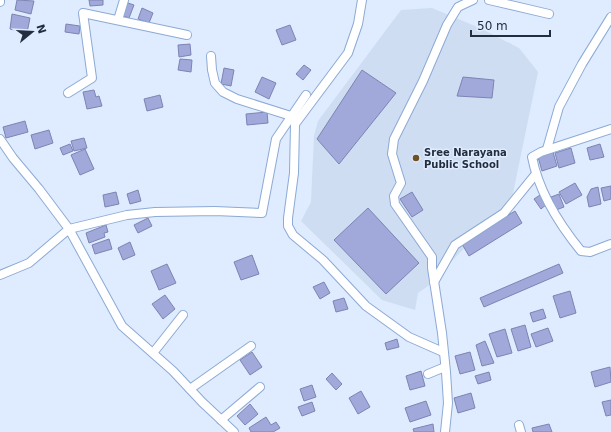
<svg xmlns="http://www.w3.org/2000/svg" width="611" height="432" font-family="'DejaVu Sans',sans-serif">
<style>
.built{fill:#ceddf2}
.building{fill:#a1a8da;stroke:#7d84b4}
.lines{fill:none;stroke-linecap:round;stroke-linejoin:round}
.street-casing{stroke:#8caad5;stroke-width:10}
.street{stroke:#fff;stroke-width:8}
.poi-dot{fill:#6e5225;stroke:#dfebfe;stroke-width:1.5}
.labels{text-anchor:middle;stroke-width:3;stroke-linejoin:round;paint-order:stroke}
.poi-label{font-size:10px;font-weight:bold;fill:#222e3f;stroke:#dfebfe;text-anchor:start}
</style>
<rect width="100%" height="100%" fill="#dfebfe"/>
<!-- built -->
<path class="built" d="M432,8l50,21 37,19 19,24 -26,126 -84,88 -10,7 -3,17 -33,-10 -81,-79 10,-19 3,-66 4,-15 83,-111z"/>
<!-- building -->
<g class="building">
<path d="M17,0l17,1 -3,13 -16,-4z"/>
<path d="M89,0h14v5l-13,1z"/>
<path d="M125,2l9,3 -5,13 -8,-3z"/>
<path d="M142,8l11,5 -4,10 -11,-4z"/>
<path d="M12,14l18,4 -3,15 -17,-4z"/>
<path d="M66,24l14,2 -1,8 -14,-2z"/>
<path d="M290,25l6,15 -14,5 -6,-15z"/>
<path d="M190,44l1,11 -12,2 -1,-12z"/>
<path d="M180,59l12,1 -1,12 -13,-2z"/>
<path d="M304,65l7,5 -8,10 -7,-6z"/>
<path d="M224,68l10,2 -3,16 -10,-2z"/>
<path d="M362,70l34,23 -57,71 -22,-25z"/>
<path d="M262,77l14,6 -7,16 -14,-7z"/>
<path d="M463,77l31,3 -2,18 -35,-2z"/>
<path d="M94,90l2,7 3,-1 3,10 -15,3 -4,-17z"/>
<path d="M160,95l3,12 -16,4 -3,-12z"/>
<path d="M267,112l1,11 -21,2 -1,-11z"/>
<path d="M25,121l3,11 -22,6 -3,-11z"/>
<path d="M49,130l4,13 -18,6 -4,-14z"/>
<path d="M84,138l3,10 -13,3 -3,-10z"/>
<path d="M70,144l3,7 -10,4 -3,-7z"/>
<path d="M600,144l4,13 -14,3 -3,-12z"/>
<path d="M571,148l4,15 -16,5 -4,-15z"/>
<path d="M85,149l9,20 -14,6 -9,-20z"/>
<path d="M553,152l4,14 -15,5 -4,-14z"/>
<path d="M575,183l7,12 -16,9 -7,-12z"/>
<path d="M611,186v13l-7,2 -3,-13z"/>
<path d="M598,187l3,17 -12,3 -2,-10 4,-8z"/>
<path d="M138,190l3,11 -11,3 -3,-10z"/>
<path d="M116,192l3,12 -14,3 -2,-12z"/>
<path d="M412,192l11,18 -11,7 -12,-18z"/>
<path d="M559,194l5,13 -8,3 -5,-13z"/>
<path d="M540,195l7,9 -6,5 -7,-10z"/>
<path d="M368,208l51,55 -33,31 -52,-54z"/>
<path d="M515,211l7,12 -53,33 -7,-12z"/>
<path d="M148,218l4,8 -14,7 -4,-8z"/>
<path d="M106,225l2,7 -4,1 1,4 -16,6 -3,-10z"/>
<path d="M109,239l3,10 -17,5 -3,-9z"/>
<path d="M130,242l5,13 -12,5 -5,-12z"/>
<path d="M252,255l7,19 -18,6 -7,-18z"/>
<path d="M167,264l9,19 -17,7 -8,-19z"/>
<path d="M559,264l4,9 -79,34 -4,-9z"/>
<path d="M324,282l6,11 -10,6 -7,-12z"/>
<path d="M570,291l6,22 -16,5 -7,-22z"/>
<path d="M165,295l10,14 -12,10 -11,-15z"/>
<path d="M344,298l4,11 -12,3 -3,-11z"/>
<path d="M543,309l3,9 -13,4 -3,-9z"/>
<path d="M525,325l6,22 -13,4 -7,-22z"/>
<path d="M548,328l5,13 -17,6 -5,-13z"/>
<path d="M505,329l7,24 -15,4 -8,-23z"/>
<path d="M397,339l2,8 -12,3 -2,-7z"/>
<path d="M485,341l9,22 -12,3 -6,-21z"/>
<path d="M252,352l10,15 -12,8 -10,-15z"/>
<path d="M470,352l5,18 -15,4 -5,-18z"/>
<path d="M610,367l1,15 -16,5 -4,-15z"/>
<path d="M421,371l4,15 -15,4 -4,-14z"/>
<path d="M489,372l2,8 -13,4 -3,-8z"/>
<path d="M332,373l10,11 -6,6 -10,-11z"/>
<path d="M312,385l4,12 -12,4 -4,-12z"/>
<path d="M361,391l9,16 -12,7 -9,-16z"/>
<path d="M471,393l4,15 -17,5 -4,-15z"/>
<path d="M611,400v15l-5,1 -4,-14z"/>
<path d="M426,401l5,14 -21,7 -5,-14z"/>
<path d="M312,402l3,9 -13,5 -4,-9z"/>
<path d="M250,404l8,10 -13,11 -8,-9z"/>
<path d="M266,417l5,8 5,-3 4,6 -7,4h-22l-2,-4z"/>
<path d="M433,424l1,8h-20l-1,-3z"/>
<path d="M549,424l3,8h-19l-1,-4z"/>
</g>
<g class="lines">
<!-- street casing -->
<g class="street-casing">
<g id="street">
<path d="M362,0l-4,24 -10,29 -53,71 -1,49 -6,45v8l5,9 30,25 43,46 43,31 34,15"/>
<path d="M489,0l60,14"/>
<path d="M0,2v-2"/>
<path d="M118,20l6,-20"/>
<path d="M211,56l1,14 3,13 8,9 14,7 54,17"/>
<path d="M68,93l24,-15 -9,-65 104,22"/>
<path d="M611,129l-70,23 -9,5c7,36 27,67 49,94l9,1 21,-8"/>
<path d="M0,139l13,19 26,31 30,40 58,-14 28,-3 60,-1 47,2 14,-74 30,-44"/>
<path d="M547,149l12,-42 23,-43 29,-47"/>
<path d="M0,275l29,-12 40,-34 53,97 51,45 29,31 32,30"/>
<path d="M434,282l21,-37 49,-32 31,-38"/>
<path d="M153,353l30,-38"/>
<path d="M428,374l17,-7"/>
<path d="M190,389l61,-43"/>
<path d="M221,420l39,-33"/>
<path d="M519,425l2,7"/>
<path d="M445,432l3,-29 -2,-31 -4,-39 -10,-65v-11l-37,-53 -1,-8 7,-13 -9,-29 2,-15 29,-58 24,-56 11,-18 15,-7"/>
</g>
</g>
<!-- street -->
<use href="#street" class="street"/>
</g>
<!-- markers -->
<circle class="poi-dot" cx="416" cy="158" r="4"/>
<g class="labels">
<!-- poi labels -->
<g class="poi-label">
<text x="424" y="156">Sree Narayana<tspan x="424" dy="12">Public School</tspan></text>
</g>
</g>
<!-- north arrow -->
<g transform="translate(32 32) rotate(72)" stroke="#dfebfe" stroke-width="3" paint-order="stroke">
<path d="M0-3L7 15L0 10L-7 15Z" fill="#222e3f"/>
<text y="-6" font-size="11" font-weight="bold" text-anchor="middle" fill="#222e3f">N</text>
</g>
<!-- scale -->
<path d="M471 30v6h79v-6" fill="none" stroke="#222e3f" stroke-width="2"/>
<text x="477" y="30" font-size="12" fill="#222e3f" stroke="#dfebfe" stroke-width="3" paint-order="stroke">50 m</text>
</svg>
